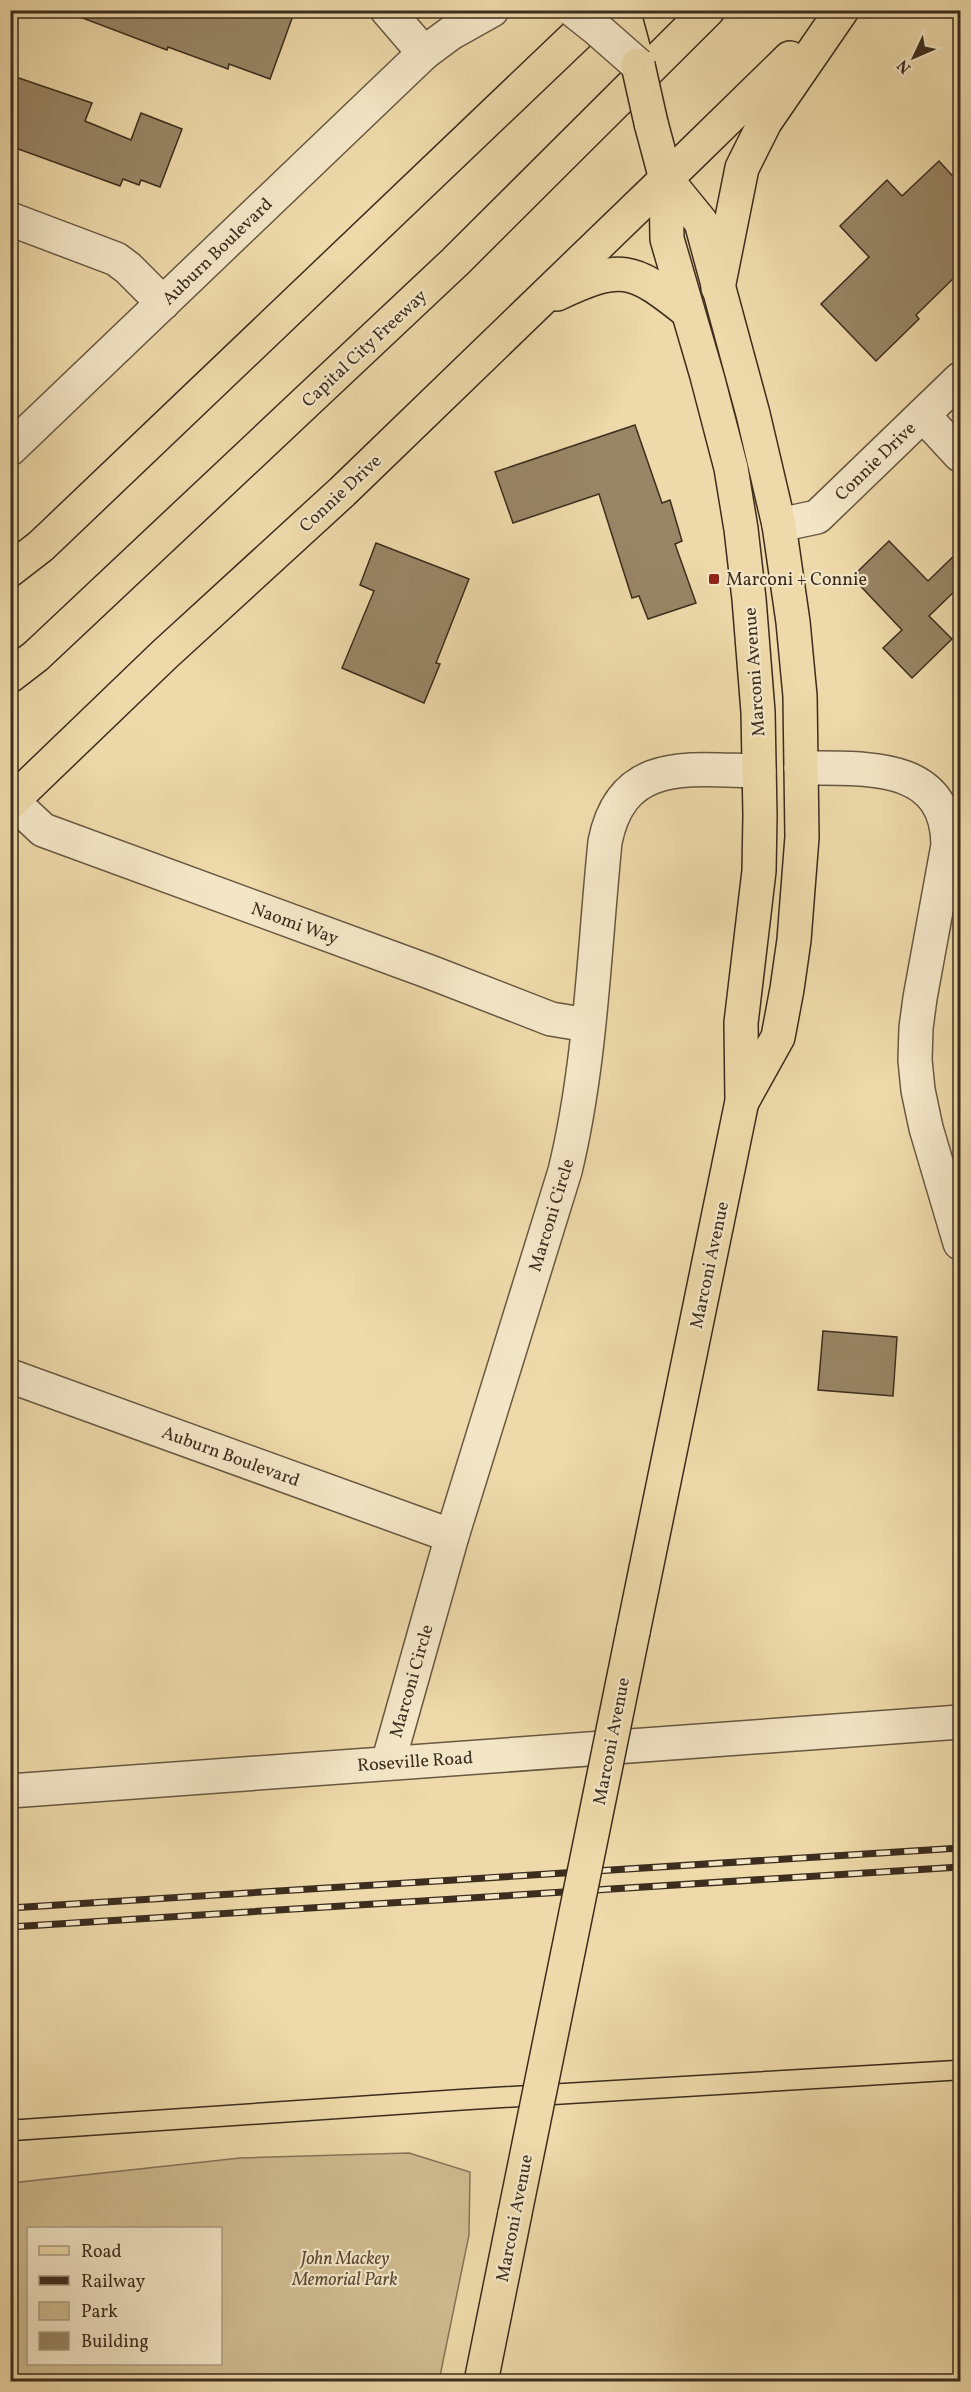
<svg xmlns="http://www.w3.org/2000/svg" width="971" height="2392" font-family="Vollkorn,serif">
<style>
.green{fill:#cfbc91;stroke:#867458;stroke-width:1.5;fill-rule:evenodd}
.building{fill:#988666;stroke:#3c2d1e;stroke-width:1.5}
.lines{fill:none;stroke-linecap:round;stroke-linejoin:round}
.minor-casing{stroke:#685841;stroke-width:36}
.major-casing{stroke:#3c2d1e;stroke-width:36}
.highway-casing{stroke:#3c2d1e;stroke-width:36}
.minor{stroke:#f3e6c7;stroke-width:33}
.major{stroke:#edd9a9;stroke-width:33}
.highway{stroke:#edd9a9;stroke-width:33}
.tram{stroke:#3c2d1e;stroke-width:1.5}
.rail-casing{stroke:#3c2d1e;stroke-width:7}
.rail{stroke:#f3e6c7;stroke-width:4.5;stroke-dasharray:14;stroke-linecap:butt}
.minor-bridge-casing{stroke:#685841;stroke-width:36;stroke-linecap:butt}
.major-bridge-casing{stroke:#3c2d1e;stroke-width:36;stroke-linecap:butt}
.minor-bridge{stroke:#f3e6c7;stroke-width:33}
.major-bridge{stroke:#edd9a9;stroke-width:33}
.poi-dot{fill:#8f2418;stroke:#f3e6c7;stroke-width:2}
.labels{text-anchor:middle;stroke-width:4.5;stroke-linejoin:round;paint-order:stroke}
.street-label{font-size:18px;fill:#3c2d1e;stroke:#f3e6c7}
.poi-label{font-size:18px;fill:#3c2d1e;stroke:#f3e6c7;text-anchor:start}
.park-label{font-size:18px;font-style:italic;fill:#594a35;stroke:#f3e6c7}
</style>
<rect width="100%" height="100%" fill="#edd9a9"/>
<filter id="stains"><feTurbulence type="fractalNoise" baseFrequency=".00333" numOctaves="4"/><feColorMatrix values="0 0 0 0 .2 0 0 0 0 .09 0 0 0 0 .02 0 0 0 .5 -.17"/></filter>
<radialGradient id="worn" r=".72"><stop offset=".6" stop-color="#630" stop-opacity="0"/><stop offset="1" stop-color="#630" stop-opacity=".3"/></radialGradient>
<!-- green -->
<path class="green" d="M409,2153l61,19 -1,63 -30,146h-428v-198l229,-25zM28,2228h192v136h-192z"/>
<!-- building -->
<g class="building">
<path d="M72,10h223l-25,69 -41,-15 -1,5 -60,-22 -1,3 -95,-36z"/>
<path d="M10,75l82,28 -7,18 46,19 10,-27 41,16 -22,58 -19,-7 -2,5 -16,-6 -3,7 -110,-40z"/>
<path d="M939,161l21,23v88l-44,43 3,4 -43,42 -55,-57 48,-47 -29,-31 47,-46 15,16z"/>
<path d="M635,425l27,78 8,-3 12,41 -7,3 21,59 -48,16 -9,-23 -7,2 -33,-104 -86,29 -18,-51z"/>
<path d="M889,541l39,40 32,-31v36l-31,30 23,23 -40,39 -29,-30 19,-18 -50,-53z"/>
<path d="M376,543l93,36 -33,84 4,1 -16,39 -82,-35 32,-77 -14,-6z"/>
<path d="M823,1331l74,6 -4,59 -75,-6z"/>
</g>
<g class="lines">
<!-- minor casing -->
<g class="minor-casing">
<g id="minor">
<path d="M387,10l37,43"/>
<path d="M10,219l106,40 12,9 35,35"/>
<path d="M923,415l37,40"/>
<path d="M10,449l414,-396 27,-20 41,-23"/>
<path d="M779,525l38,-8 143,-138"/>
<path d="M801,768c62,1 146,-8 147,77l-28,153 -4,30 -1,32 3,30 8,38 34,115"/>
<path d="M12,801l31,29 387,142 121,47 37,6"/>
<path d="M10,1376l442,160"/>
<path d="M388,1763l64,-227 113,-365c26,-107 29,-220 40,-329 17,-86 85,-72 154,-71"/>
<path d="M10,1791l950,-69"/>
</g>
</g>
<!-- major casing -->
<g class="major-casing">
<g id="major">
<path d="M623,10l15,55"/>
<path d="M666,179l35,43 52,192 26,111 14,97 7,74 2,141 -8,103 -7,49 -9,48 -35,63"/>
<path d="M557,294c64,-30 75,-27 130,17"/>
<path d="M10,803l154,-148 178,-163 324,-313"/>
<path d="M633,1632l109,-531 -1,-78 18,-152 1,-56 -2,-103 -9,-113 -8,-70 -10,-61 -24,-92 -40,-137 -1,-60 -15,-56"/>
<path d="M481,2382l34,-169"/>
</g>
</g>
<!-- highway casing -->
<g class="highway-casing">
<g id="highway">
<path d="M666,179l124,-121"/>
<path d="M718,288l24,-120 23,-46 77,-112"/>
<path d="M10,570l31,-24 562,-536"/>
<path d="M10,676l26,-20 419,-394 253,-252"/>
</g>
</g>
<!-- minor -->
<use href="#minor" class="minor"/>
<!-- major -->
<use href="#major" class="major"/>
<!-- highway -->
<use href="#highway" class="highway"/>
<!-- tram -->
<g class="tram">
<path d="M10,2120l454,-31 496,-29"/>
<path d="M10,2141l456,-31 494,-30"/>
</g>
<!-- rail casing -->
<g class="rail-casing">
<g id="rail">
<path d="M10,1908l950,-60"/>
<path d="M10,1927l950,-60"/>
</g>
</g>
<!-- rail -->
<use href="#rail" class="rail"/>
<!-- minor-bridge casing -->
<g class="minor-bridge-casing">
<path id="minor-bridge" d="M573,10l24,19 41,36"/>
</g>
<!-- major-bridge casing -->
<g class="major-bridge-casing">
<g id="major-bridge">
<path d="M638,65l13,58"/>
<path d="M515,2213l118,-581"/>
</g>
</g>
<!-- minor-bridge -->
<use href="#minor-bridge" class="minor-bridge"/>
<!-- major-bridge -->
<use href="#major-bridge" class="major-bridge"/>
</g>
<!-- markers -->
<rect class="poi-dot" x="708" y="573" width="12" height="12" rx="3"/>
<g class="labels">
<!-- street labels -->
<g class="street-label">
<text transform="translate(217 251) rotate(-44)" y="6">Auburn Boulevard</text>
<text transform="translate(364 348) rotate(-43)" y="6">Capital City Freeway</text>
<text transform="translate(875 461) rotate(-44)" y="6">Connie Drive</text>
<text transform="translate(340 493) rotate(-43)" y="6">Connie Drive</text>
<text transform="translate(754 672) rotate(-94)" y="6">Marconi Avenue</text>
<text transform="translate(295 923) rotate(20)" y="6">Naomi Way</text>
<text transform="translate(551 1215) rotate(-73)" y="6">Marconi Circle</text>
<text transform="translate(709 1265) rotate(-78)" y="6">Marconi Avenue</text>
<text transform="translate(231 1456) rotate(20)" y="6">Auburn Boulevard</text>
<text transform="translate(411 1681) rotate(-74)" y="6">Marconi Circle</text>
<text transform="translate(611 1741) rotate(-79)" y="6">Marconi Avenue</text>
<text transform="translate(415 1761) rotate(-4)" y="6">Roseville Road</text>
<text transform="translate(514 2218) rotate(-79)" y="6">Marconi Avenue</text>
</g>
<!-- poi labels -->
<g class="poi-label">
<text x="726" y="585">Marconi + Connie</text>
</g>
<!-- park labels -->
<g class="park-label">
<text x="345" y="2264">John Mackey<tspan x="345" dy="21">Memorial Park</tspan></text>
</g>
</g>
<!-- margin -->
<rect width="971" height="2392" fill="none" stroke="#edd9a9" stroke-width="36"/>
<rect x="12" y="12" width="947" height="2368" fill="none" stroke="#3c2d1e" stroke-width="3"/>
<rect x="18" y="18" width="935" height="2356" fill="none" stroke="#3c2d1e" stroke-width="1.5"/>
<!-- legend -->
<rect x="27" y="2227" width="195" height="138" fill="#f3e6c7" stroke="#aa9c83" stroke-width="1.5"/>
<rect x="39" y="2246" width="30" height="9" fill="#edd9a9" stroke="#aa9c83" stroke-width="1.5"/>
<text x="81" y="2257" font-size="18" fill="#3c2d1e">Road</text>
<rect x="39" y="2276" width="30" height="9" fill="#3c2d1e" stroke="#aa9c83" stroke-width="1.5"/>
<text x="81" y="2287" font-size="18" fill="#3c2d1e">Railway</text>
<rect x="39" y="2302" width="30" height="18" fill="#cfbc91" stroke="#aa9c83" stroke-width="1.5"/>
<text x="81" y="2317" font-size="18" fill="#3c2d1e">Park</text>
<rect x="39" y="2332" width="30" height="18" fill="#988666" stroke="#aa9c83" stroke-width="1.5"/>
<text x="81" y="2347" font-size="18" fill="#3c2d1e">Building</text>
<!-- north arrow -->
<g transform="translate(914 57) rotate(226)" stroke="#f3e6c7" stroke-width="4.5" paint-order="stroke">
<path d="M0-4.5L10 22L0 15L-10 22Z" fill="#3c2d1e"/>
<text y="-9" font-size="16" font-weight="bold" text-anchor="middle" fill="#3c2d1e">N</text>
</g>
<rect width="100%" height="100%" filter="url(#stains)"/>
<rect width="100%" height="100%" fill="url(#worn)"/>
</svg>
